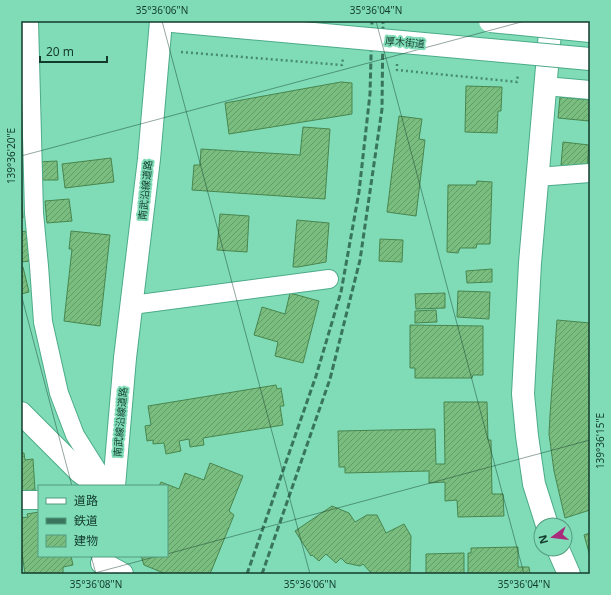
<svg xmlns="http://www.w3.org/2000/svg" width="611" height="595" font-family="'Noto Sans','Noto Sans JP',sans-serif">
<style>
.building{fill:url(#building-hatch);stroke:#49864f}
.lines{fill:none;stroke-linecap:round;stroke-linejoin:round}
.minor-casing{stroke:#4cab89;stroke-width:20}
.tertiary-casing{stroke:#4cab89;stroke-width:24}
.path{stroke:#478970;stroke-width:2.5;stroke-dasharray:2 3;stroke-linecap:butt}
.minor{stroke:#fff;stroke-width:18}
.tertiary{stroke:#fff;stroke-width:22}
.rail{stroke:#39745d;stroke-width:3;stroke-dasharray:6 3;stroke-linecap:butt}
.trunk-bridge-casing{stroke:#4cab89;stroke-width:24;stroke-linecap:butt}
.trunk-bridge{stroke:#fff;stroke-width:22}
.ticks{fill:none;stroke:#133b2d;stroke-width:1;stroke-opacity:0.45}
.labels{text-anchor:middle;stroke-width:4;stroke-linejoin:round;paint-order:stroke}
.street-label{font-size:10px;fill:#133b2d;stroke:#7fdcb7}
.neatline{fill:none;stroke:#133b2d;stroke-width:1.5}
.ticks-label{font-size:10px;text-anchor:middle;fill:#133b2d}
</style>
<defs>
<pattern id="building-hatch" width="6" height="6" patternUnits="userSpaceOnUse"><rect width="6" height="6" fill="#79bd7f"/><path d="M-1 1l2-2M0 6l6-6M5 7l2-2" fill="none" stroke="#629b68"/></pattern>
</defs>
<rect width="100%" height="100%" fill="#7fdcb7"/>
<!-- building -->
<g class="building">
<path d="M341,82l11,1v31l-123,20 -4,-31z"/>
<path d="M466,86l36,1 -1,24h-3l-1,22 -32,-1z"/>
<path d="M560,97l30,3 -1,21 -31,-3z"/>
<path d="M399,116l23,3 -3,20 6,1 -9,76 -29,-4z"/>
<path d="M303,127l27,2 -5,70 -133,-9 2,-25h6l1,-16 99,6z"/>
<path d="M563,142l26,3 -2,23 -26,-3z"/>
<path d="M111,158l3,24 -49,6 -3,-24z"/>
<path d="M57,161l1,19h-20v-18z"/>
<path d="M477,181l15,1 -2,62h-13l-1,4h-16l-2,5 -11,-1 1,-67h28z"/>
<path d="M21,186l2,32h-2z"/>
<path d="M69,199l3,22 -25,2 -2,-22z"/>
<path d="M220,214l29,2 -2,36 -30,-2z"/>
<path d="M297,220l32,3 -3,39 -28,5h-5z"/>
<path d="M26,231l4,30 -9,1v-30z"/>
<path d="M71,231l39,4 -10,91 -36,-5 8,-72h-3z"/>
<path d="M380,239l23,1 -1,22 -23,-1z"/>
<path d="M21,267h2l6,25 -8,2z"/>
<path d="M492,269v13l-25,1 -1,-12z"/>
<path d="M458,291l32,1 -1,27 -32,-2z"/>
<path d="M290,293l29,8 -16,62 -28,-7 3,-14 -24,-7 8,-28 23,7z"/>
<path d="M445,293v15l-29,1 -1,-15z"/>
<path d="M436,310l1,12 -22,1v-12z"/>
<path d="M557,320l33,3v187l-25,8 -11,-47 -5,-37 1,-19z"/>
<path d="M410,325l73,1v49h-10l-1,3h-57v-10h-5z"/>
<path d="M276,385l1,4 4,-1 3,18h-4l3,19 -80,13 1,7 -14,2 -1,-8 -10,2 2,10 -15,3 -2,-11 -11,1v-4l-6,1 -2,-15 6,-1 -3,-19z"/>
<path d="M444,402h43l1,38h3l1,54h11l1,22 -46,1 -1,-17 -12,1v-19l-16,1v-12l-84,2v-6h-6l-1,-36 97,-2 1,35h9z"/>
<path d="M21,453h3l1,7 8,-1 2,31 -14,1z"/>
<path d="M210,463l33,13 -14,35 5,4 -24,59h-44l-22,-9 -3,-9h26v-70h-8l2,-4 18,7 6,-16 19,7z"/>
<path d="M332,506l17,7 6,9 12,-7h10l9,18 18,-9 7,12 -1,37 -2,1h-33l-2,-1 -1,1 -9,-10 -3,2 -14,-3 -5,-5 -5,5 -10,-9 -7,7 -7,-6 -1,1 -16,-25z"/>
<path d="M39,512v44h32l2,9 -10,2v7h-38l-4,-28v-28l7,-1 -1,-3z"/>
<path d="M590,533v23l-6,-21z"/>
<path d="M518,547v20h11l1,7h-62v-21h3v-5z"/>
<path d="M464,553v21h-38v-20z"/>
</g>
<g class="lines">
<!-- minor casing -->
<g class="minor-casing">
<g id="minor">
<path d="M29,21l5,192 5,53 4,56 16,71 16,42 32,51"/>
<path d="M545,86l45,4"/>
<path d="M537,177l53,-4"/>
<path d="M132,305l197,-26"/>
<path d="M21,500h18"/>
</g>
</g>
<!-- tertiary casing -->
<g class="tertiary-casing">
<g id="tertiary">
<path d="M21,413l59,59 19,14"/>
<path d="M114,486l11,-128 24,-199 12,-138"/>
<path d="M547,525l-13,-41 -7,-48 -4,-42 7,-131 21,-242"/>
<path d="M558,549l11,25"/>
<path d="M102,563l20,11"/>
</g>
</g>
<!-- path -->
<g class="path">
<path d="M181,52l161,13 1,-7"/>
<path d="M397,64v6l120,12 1,-8"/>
</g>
<!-- minor -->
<use href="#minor" class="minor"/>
<!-- tertiary -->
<use href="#tertiary" class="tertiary"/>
<!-- rail -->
<g class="rail">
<path d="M247,574l69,-198 25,-84 18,-100 11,-98 2,-73"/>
<path d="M262,574l68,-195 30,-119 22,-151 1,-88"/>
</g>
<!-- trunk-bridge casing -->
<g class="trunk-bridge-casing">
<g id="trunk-bridge">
<path d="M172,21l418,38"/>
<path d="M490,21l100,10"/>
</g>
</g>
<!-- trunk-bridge -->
<use href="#trunk-bridge" class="trunk-bridge"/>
</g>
<!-- ticks -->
<path class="ticks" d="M162,21l148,553M376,21l148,553M590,21v1M21,156l504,-135M21,294l51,192M167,554l423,-114M91,556l5,18M91,574l67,-18"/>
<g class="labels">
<!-- street labels -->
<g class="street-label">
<text transform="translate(405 42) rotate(5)" y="4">厚木街道</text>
<text transform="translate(145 190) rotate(-84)" y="4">南武沿線道路</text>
<text transform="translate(120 422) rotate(-85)" y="4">南武線沿線道路</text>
</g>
</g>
<!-- border -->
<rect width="611" height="595" fill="none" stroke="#7fdcb7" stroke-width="44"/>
<!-- legend -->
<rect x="38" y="485" width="130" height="72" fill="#7fdcb7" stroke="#549c80"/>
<rect x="46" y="498" width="20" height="6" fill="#ffffff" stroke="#549c80"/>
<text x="74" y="505" font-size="12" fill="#133b2d">道路</text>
<rect x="46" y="518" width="20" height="6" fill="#39745d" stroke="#549c80"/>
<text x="74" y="525" font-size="12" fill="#133b2d">鉄道</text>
<rect x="46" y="535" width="20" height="12" fill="url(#building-hatch)" stroke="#549c80"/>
<text x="74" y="545" font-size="12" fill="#133b2d">建物</text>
<!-- north arrow -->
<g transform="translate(553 537) rotate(255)"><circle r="19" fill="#7fdcb7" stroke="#549c80"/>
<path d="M0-3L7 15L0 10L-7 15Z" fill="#a92b7b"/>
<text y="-6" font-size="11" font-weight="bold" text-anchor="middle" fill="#133b2d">N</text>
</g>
<!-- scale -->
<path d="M40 56v6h67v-6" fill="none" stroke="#133b2d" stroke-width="2"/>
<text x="46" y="56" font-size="12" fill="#133b2d" stroke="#7fdcb7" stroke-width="3" paint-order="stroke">20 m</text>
<rect x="22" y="22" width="567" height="551" class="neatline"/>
<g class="ticks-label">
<text x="162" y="14">35°36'06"N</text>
<text x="376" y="14">35°36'04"N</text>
<text transform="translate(11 156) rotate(-90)" y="4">139°36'20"E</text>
<text transform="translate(600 441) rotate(-90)" y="4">139°36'15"E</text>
<text x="96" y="588">35°36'08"N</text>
<text x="310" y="588">35°36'06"N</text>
<text x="524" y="588">35°36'04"N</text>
</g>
</svg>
